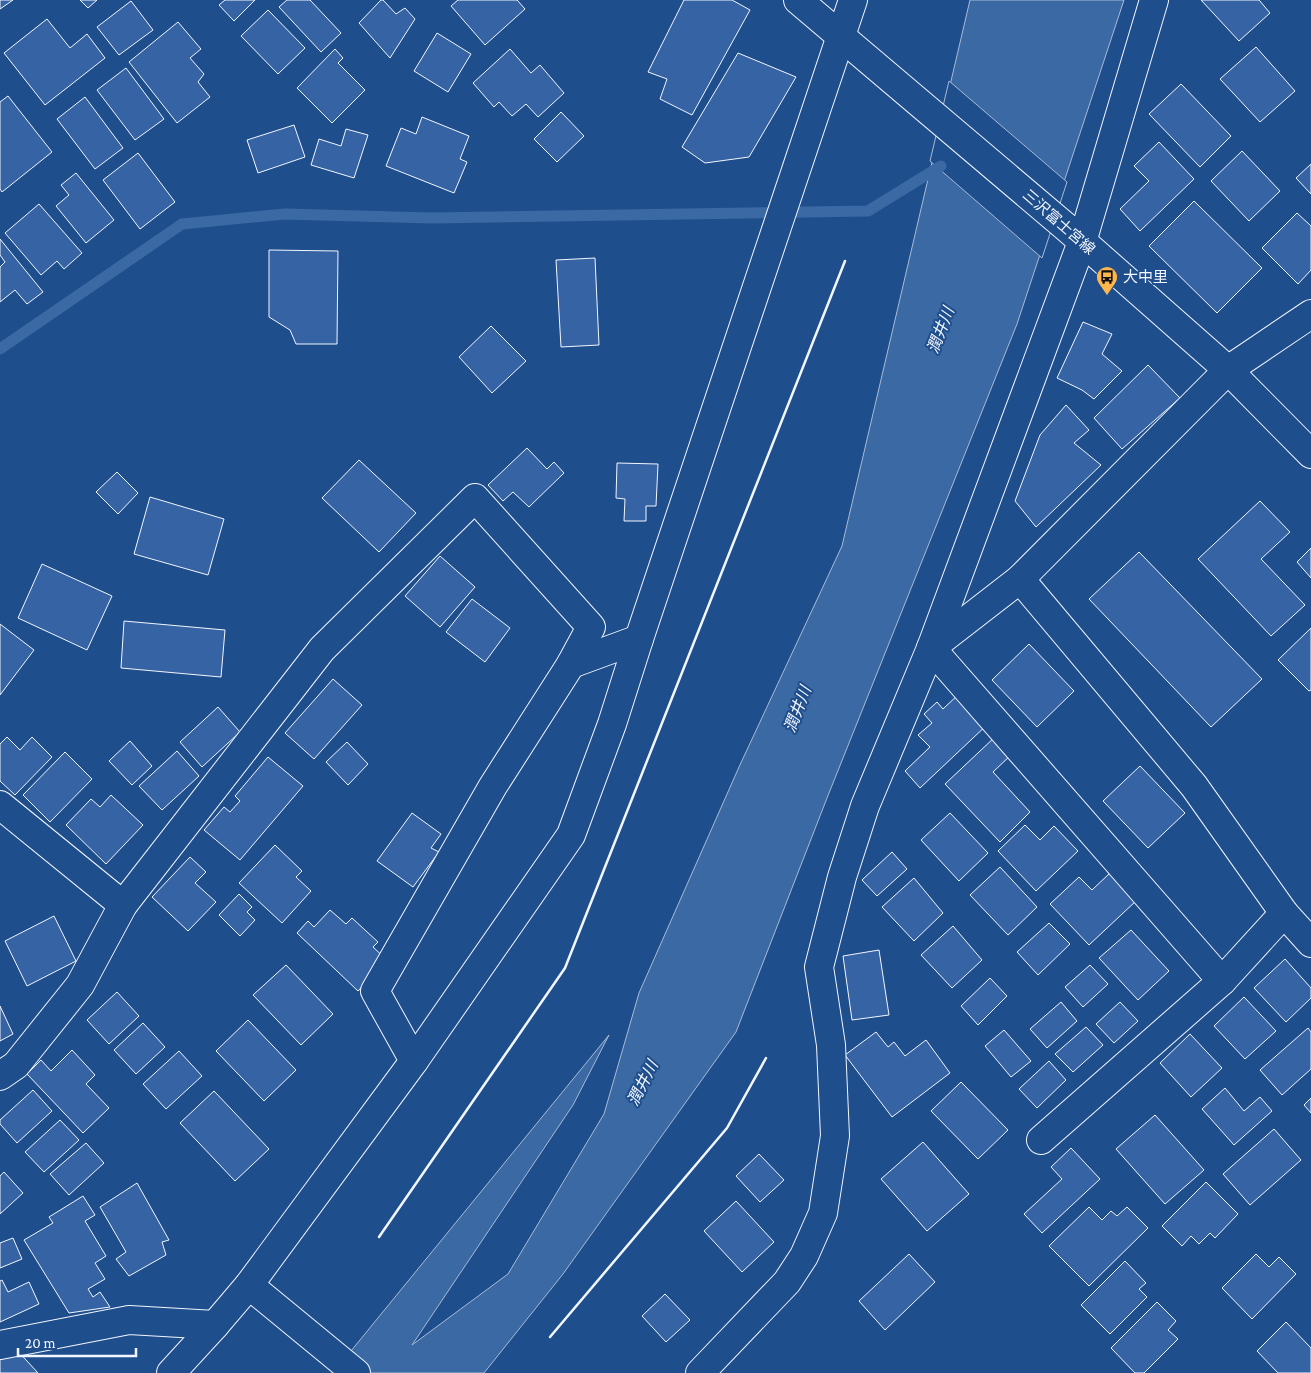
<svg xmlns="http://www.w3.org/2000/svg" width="1311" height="1373" font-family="'Crimson Pro','Noto Sans JP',serif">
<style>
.water{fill:#3b69a3;stroke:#a8bbd7}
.pier{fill:#1f4e8c;stroke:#a8bbd7}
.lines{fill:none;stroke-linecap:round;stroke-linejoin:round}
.stream{stroke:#3b69a3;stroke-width:11}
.building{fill:#3563a3;stroke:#f2f6ff}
.street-casing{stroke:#f2f6ff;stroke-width:30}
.secondary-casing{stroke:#f2f6ff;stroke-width:30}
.street{stroke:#1f4e8c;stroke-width:28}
.secondary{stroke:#1f4e8c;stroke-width:28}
.wall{stroke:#f2f6ff;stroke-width:2.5}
.labels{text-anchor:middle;stroke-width:4;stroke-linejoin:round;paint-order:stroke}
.street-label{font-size:15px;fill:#f2f6ff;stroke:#1f4e8c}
.poi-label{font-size:15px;fill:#f2f6ff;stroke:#1f4e8c;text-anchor:start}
.water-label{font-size:16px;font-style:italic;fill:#f2f6ff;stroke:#1f4e8c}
</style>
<rect width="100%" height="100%" fill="#1f4e8c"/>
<!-- water -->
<path class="water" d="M970,0h154l-107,324 -190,474 -91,234 -173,242 -79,99h-151l276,-338 -36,70 -161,240 96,-71 96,-160 35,-121 100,-226 103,-221z"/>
<!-- pier -->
<path class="pier" d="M949,81l118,101 -25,76 -112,-97z"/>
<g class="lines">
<!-- stream -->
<path class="stream" d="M0,349l182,-125 103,-10 147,4 436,-7 73,-45"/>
</g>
<!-- building -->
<g class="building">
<path d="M0,0h13l-13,9z"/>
<path d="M80,0h17l-9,8z"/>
<path d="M225,0h30l-21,21 -15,-16z"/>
<path d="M287,0h23l31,33 -20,19 -42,-45z"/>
<path d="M381,0h2l13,14 9,-6 10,11 -25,39 -31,-35z"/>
<path d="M458,0h59l8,9 -40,36 -34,-39z"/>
<path d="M684,0h48l18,10 -58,105 -32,-16 7,-20 -19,-7z"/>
<path d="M1201,0h58l11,13 -31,28z"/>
<path d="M131,1l22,29 -34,25 -22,-28z"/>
<path d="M268,10l37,38 -27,26 -37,-38z"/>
<path d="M47,19l23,29 17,-14 18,24 -60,47 -41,-52z"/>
<path d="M178,22l23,27 -11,9 14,16 -6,8 12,15 -33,26 -48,-61z"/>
<path d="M437,33l34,21 -23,38 -34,-21z"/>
<path d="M1256,47l39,44 -35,31 -40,-43z"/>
<path d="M335,49l8,9 -5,5 27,27 -33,33 -35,-35z"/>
<path d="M510,49l21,24 9,-8 24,28 -26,24 -12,-13 -14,12 -13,-14 -5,5 -21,-24z"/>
<path d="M738,53l58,24 -47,80 -44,6 -23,-16z"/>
<path d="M126,68l38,51 -29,21 -38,-50z"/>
<path d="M1181,84l50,52 -31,31 -51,-53z"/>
<path d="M8,96l44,56 -50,40 -2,-3v-87z"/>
<path d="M85,97l38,51 -28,21 -38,-50z"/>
<path d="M561,112l23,24 -27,26 -23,-23z"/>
<path d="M422,117l47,19 -9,23 7,3 -13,31 -68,-27 15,-38 15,6z"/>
<path d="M294,125l11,32 -47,16 -11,-33z"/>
<path d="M346,129l22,6 -14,43 -43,-13 8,-26 22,7z"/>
<path d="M1159,142l35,37 -54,52 -20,-22 29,-28 -15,-15z"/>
<path d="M1242,151l38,40 -31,30 -38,-40z"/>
<path d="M138,153l37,49 -35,27 -37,-49z"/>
<path d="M1311,164v30l-15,-16z"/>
<path d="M76,173l38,47 -28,23 -30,-37 13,-11 -8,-10z"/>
<path d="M1194,201l68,67 -45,45 -68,-67z"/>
<path d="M39,204l43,49 -18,16 -7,-8 -16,14 -36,-42z"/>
<path d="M1297,213l14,13v44l-13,14 -36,-36z"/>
<path d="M0,239l43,53 -16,12 -12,-14 -15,12v-35l5,-5 -5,-7z"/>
<path d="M269,250l69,1 -1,93h-41l-6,-14 -21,-13z"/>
<path d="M595,258l4,87 -38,2 -5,-87z"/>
<path d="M1083,322l29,12 -10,20 20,17 -28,28 -12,-9 -25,-12z"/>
<path d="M491,326l35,35 -34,32 -33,-36z"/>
<path d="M1148,365l32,33 -58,51 -28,-31z"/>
<path d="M1066,405l23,25 -15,13 27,22 -65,62 -21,-26 25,-66z"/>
<path d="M527,448l20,21 7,-7 10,11 -35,34 -16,-15 -10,9 -15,-16z"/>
<path d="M359,460l57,53 -37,39 -57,-54z"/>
<path d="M617,463l41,1 -2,42h-10v15h-22l1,-22 -9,-1z"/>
<path d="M117,472l21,21 -20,21 -22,-22z"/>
<path d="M150,497l74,22 -16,56 -74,-21z"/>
<path d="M1260,501l30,31 -29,27 44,46 -34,31 -73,-77z"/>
<path d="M1311,548v30l-14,-16z"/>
<path d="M1139,552l123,127 -51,48 -122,-128z"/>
<path d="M440,556l35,31 -35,40 -35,-31z"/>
<path d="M42,564l70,32 -25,54 -69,-32z"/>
<path d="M472,599l38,29 -25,34 -39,-30z"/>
<path d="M124,621l101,9 -4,47 -100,-9z"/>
<path d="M0,624l34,26 -34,45z"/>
<path d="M1311,628v62l-2,1 -31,-31z"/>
<path d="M1029,644l45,47 -37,36 -45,-47z"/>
<path d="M333,679l29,26 -48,54 -29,-26z"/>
<path d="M961,692l29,30 -70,66 -15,-17 25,-24 -12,-12 14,-12 -8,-9 13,-12 6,7z"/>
<path d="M218,707l22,25 -38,35 -22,-25z"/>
<path d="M996,736l16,18 -19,18 37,40 -30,30 -55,-58z"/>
<path d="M7,737l13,13 12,-13 20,20 -37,38 -15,-14v-37z"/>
<path d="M130,741l22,25 -20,19 -23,-24z"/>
<path d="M347,742l21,22 -20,21 -22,-23z"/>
<path d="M177,751l22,25 -37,34 -23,-24z"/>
<path d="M65,752l27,27 -42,43 -27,-27z"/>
<path d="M268,757l35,29 -63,74 -36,-30 20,-23 6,5 10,-11 -5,-5z"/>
<path d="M1140,766l45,47 -37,35 -45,-47z"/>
<path d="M111,795l32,30 -37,39 -40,-39 25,-26 9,8z"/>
<path d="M412,813l29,21 -10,14 8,4 -26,35 -36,-26z"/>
<path d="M950,813l38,40 -29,28 -38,-41z"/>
<path d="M1025,825l15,15 14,-14 24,25 -42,40 -38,-40z"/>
<path d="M275,845l27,26 -6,6 15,14 -29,32 -43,-40z"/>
<path d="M892,852l15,17 -30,27 -15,-16z"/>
<path d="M190,857l16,15 -11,11 21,19 -28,29 -36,-34z"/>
<path d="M1000,867l37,40 -29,28 -38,-40z"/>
<path d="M1111,872l26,28 -48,45 -39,-41 29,-27 13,13z"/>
<path d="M914,878l29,35 -29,28 -32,-34z"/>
<path d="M239,894l13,13 -5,5 8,8 -15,16 -21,-21z"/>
<path d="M330,910l16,14 6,-6 26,24 -5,5 14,13 -29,31 -61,-58 11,-12 6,6z"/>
<path d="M54,916l22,45 -49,25 -22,-45z"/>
<path d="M1049,923l21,21 -32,31 -21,-23z"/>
<path d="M953,926l29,34 -30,28 -31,-33z"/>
<path d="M1131,930l38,41 -31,29 -39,-42z"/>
<path d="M879,950l10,65 -37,5 -9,-64z"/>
<path d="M1285,959l26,29v10l-25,24 -32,-34z"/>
<path d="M286,965l47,49 -32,31 -48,-50z"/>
<path d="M1090,965l18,19 -25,23 -18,-20z"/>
<path d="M990,978l17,18 -29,29 -17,-19z"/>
<path d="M117,992l22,24 -30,28 -22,-24z"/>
<path d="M1244,997l32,34 -31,28 -31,-33z"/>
<path d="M1061,1002l16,19 -30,27 -17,-19z"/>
<path d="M1120,1002l18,19 -24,22 -18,-19z"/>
<path d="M0,1006l13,28 -13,7z"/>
<path d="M248,1020l48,50 -32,31 -48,-50z"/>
<path d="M143,1023l22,24 -29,27 -22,-24z"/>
<path d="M1086,1027l17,18 -30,27 -18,-18z"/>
<path d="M1308,1028l3,4v37l-29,26 -22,-25z"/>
<path d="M1004,1030l27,31 -20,16 -26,-31z"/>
<path d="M876,1032l12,15 6,-5 11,14 21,-16 24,33 -58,44 -47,-62z"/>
<path d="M1190,1034l32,34 -31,29 -31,-34z"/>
<path d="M72,1050l23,25 -9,9 23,24 -26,25 -56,-59 14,-14 10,11z"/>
<path d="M179,1051l23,25 -36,33 -23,-25z"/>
<path d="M1049,1061l17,19 -29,28 -18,-19z"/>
<path d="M961,1082l47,48 -30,29 -47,-48z"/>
<path d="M1225,1088l19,23 16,-14 12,14 -38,34 -32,-36z"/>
<path d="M33,1090l19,21 -35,32 -17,-19v-4z"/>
<path d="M214,1091l55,58 -34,32 -55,-58z"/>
<path d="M1311,1098v15l-7,-8z"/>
<path d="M1155,1115l49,55 -39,34 -49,-55z"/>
<path d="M60,1120l19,20 -35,32 -19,-20z"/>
<path d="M1274,1129l27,31 -51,45 -27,-31z"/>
<path d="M923,1142l46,52 -42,37 -46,-52z"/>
<path d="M86,1143l18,20 -35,32 -19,-21z"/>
<path d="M1071,1148l29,31 -58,54 -18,-19 38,-35 -11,-12z"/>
<path d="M759,1154l25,26 -24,22 -24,-26z"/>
<path d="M4,1172l19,21 -23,21v-38z"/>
<path d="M1206,1182l32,32 -23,24 -5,-5 -11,11 -8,-8 -9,10 -20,-20z"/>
<path d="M137,1183l32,57 -7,2 4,13 -37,21 -13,-17 10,-7 -26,-45z"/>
<path d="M83,1196l12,19 -10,6 21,35 -11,7 10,16 -17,10 5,8 7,-5 10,15 -41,6 -45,-73 29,-17 -4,-6z"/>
<path d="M736,1201l38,41 -32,30 -38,-41z"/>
<path d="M1089,1207l13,13 9,-9 6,5 10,-9 21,21 -59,58 -40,-40z"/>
<path d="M13,1238l9,21 -22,9v-25z"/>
<path d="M909,1254l26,28 -50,48 -26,-29z"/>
<path d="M1256,1254l13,13 10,-10 17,17 -44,45 -30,-31z"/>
<path d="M1125,1261l21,22 -7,6 8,8 -37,37 -29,-29z"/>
<path d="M2,1280l6,12 21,-10 10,22 -39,18v-41z"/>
<path d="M665,1294l25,26 -24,22 -24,-26z"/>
<path d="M1157,1302l19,19 -8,9 10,9 -34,34h-9l-24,-25z"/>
<path d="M1286,1322l25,26v25h-33l-21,-22z"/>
<path d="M16,1349l22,24h-38v-23l7,8z"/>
</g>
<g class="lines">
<!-- street casing -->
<g class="street-casing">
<g id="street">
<path d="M1020,579l174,207 90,127 27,30"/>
<path d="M931,648l89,-69 208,-209 83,-56"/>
<path d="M931,648l291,333"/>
<path d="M571,664l68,-25"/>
<path d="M0,805l123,100"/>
<path d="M0,1076l16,-11 64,-80 43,-80 199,-256 153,-151 116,129 -20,37 -78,122 -118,205 39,70"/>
<path d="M1041,1140l181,-159 62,-68"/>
<path d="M249,1285l107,88"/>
<path d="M0,1345l129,-25 86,5"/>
<path d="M700,1373l87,-91 17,-26 19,-43 12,-77 -4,-91 -12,-78 23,-90 23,-71 66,-158 151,-406 72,-242"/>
</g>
</g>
<!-- secondary casing -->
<g class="secondary-casing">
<g id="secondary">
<path d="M798,0l269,228 161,142 83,84"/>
<path d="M171,1373l44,-48 34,-40 165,-224 157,-226 41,-111 27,-85 214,-639"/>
</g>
</g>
<!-- street -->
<use href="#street" class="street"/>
<!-- secondary -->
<use href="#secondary" class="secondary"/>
<!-- wall -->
<g class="wall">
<path d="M379,1237l186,-269 280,-707"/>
<path d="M550,1337l177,-209 39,-70"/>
</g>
</g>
<!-- icons -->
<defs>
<g id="bus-pin" transform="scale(1.125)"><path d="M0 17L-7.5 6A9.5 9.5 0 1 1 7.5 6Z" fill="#ffb74d" stroke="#1f4e8c"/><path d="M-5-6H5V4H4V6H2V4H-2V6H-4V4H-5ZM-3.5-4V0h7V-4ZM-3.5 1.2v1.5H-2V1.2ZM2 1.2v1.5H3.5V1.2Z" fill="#111"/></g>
</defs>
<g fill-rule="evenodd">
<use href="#bus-pin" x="1107" y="277"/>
</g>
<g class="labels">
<!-- street labels -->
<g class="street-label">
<text transform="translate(1059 222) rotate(41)" y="5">三沢富士宮線</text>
</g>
<!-- poi labels -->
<g class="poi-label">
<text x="1123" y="282">大中里</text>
</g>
<!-- water labels -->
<g class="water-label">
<text transform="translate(940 330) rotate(-69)" y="6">潤井川</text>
<text transform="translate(797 709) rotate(-69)" y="6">潤井川</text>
<text transform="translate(642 1083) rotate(-63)" y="6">潤井川</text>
</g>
</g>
<!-- scale -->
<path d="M18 1348v8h118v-8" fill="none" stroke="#f2f6ff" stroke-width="2.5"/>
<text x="25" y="1348" font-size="15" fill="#f2f6ff" stroke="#1f4e8c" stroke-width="4" paint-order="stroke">20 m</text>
</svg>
